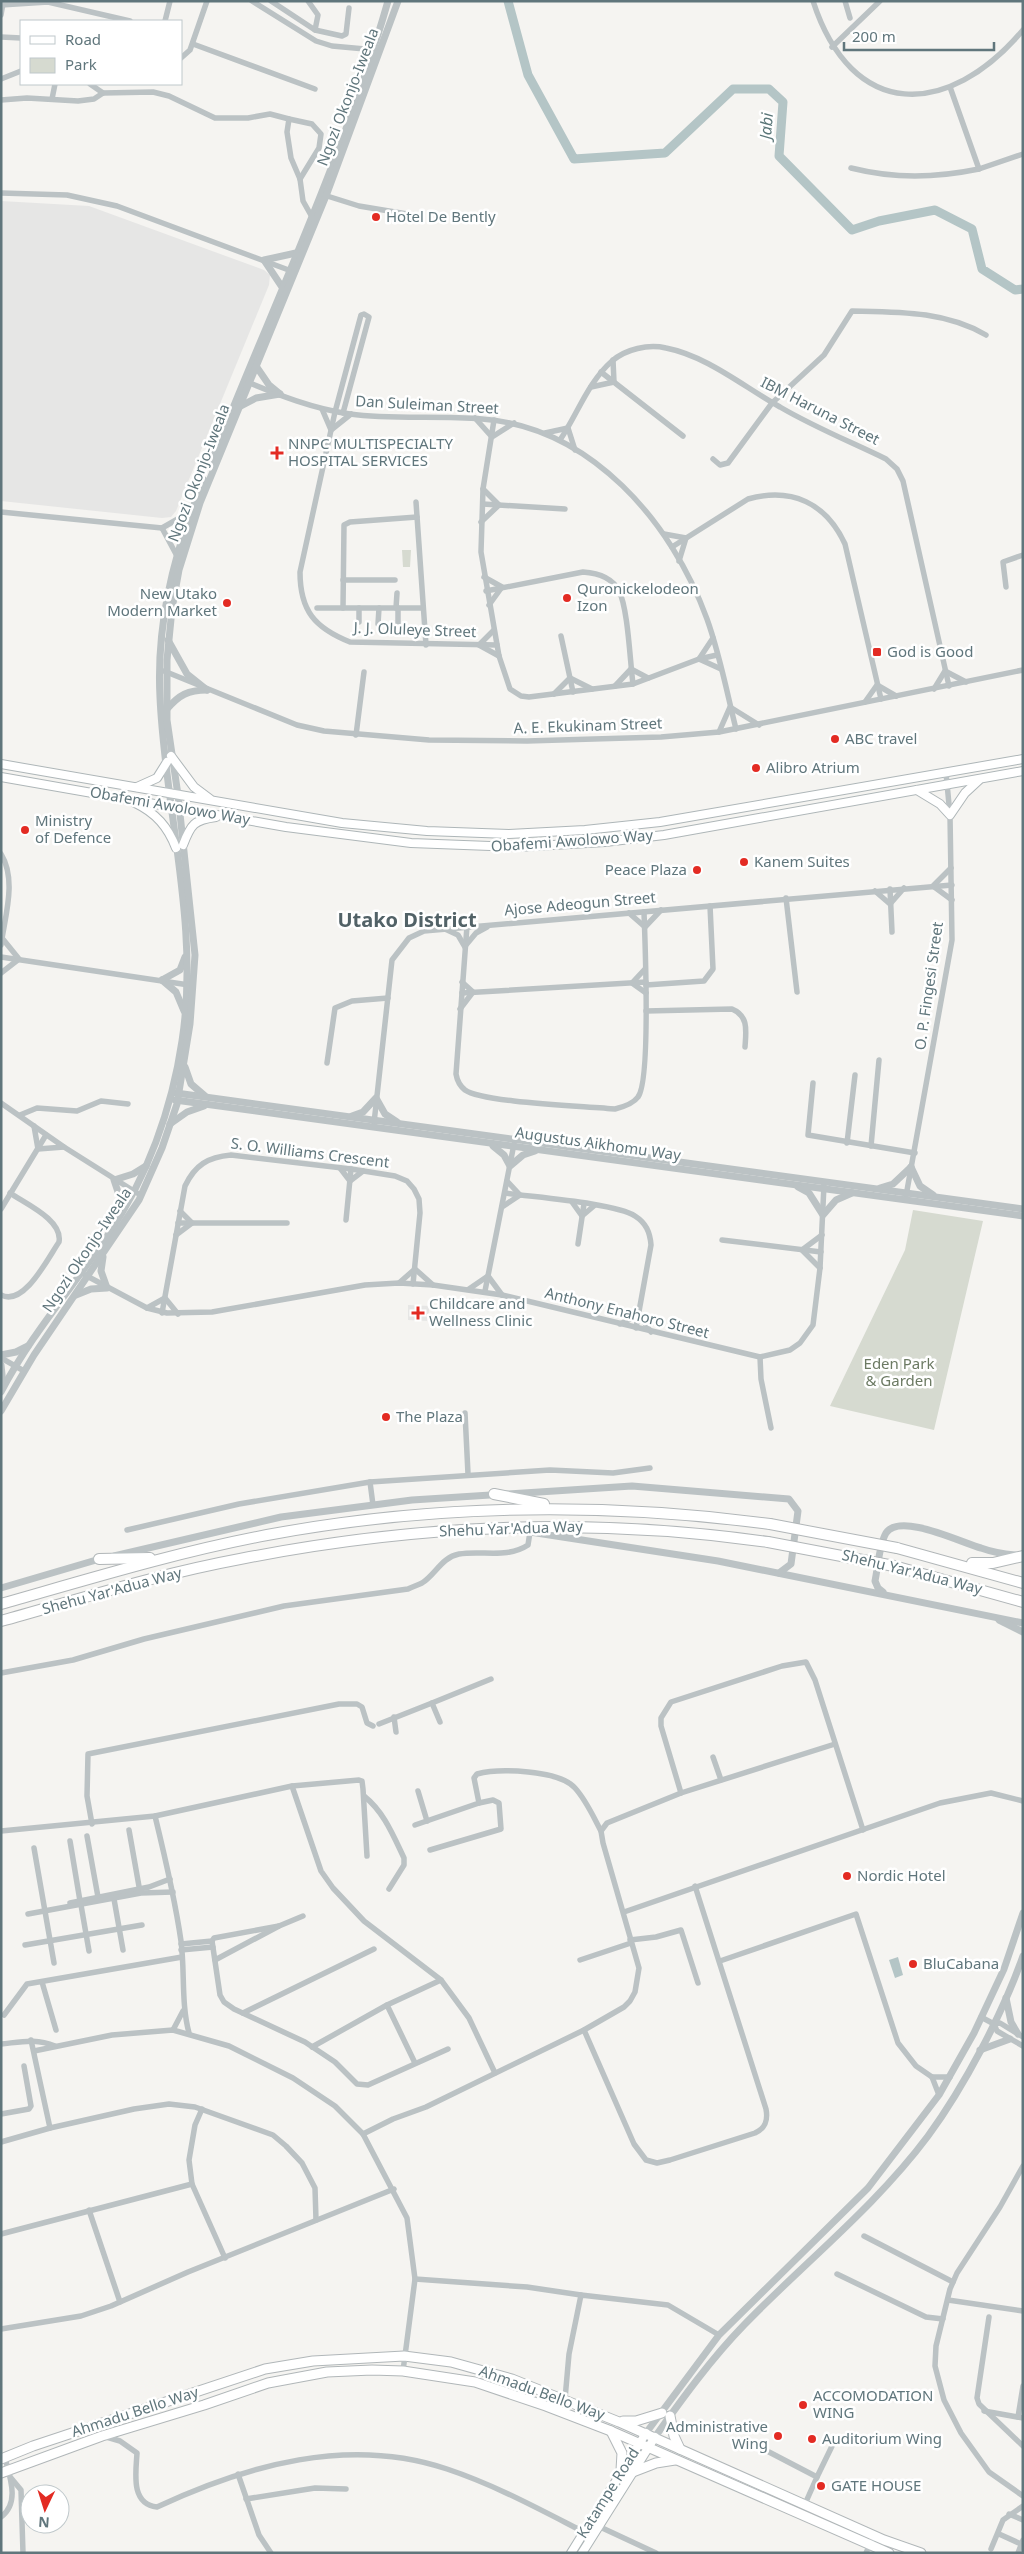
<svg xmlns="http://www.w3.org/2000/svg" width="1024" height="2554" font-family="'Noto Sans',sans-serif">
<style>
.built{fill:#e6e6e5}
.green{fill:#d6dad0}
.water{fill:#b4c5c6}
.lines{fill:none;stroke-linecap:round;stroke-linejoin:round}
.river{stroke:#b4c5c6;stroke-width:9}
.secondary-casing{stroke:#aeb6b8;stroke-width:10}
.primary-casing{stroke:#b1b7b9;stroke-width:11}
.motorway-casing{stroke:#b1b6b8;stroke-width:12}
.minor{stroke:#bbc2c4;stroke-width:5.5}
.tertiary{stroke:#bbc2c4;stroke-width:7}
.secondary{stroke:#fff;stroke-width:8}
.primary{stroke:#fff;stroke-width:9}
.motorway{stroke:#fff;stroke-width:10}
.motorway-bridge-casing{stroke:#b1b6b8;stroke-width:12;stroke-linecap:butt}
.motorway-bridge{stroke:#fff;stroke-width:10}
.poi-dot{fill:#e32b23;stroke:#fff;stroke-width:2}
.labels{text-anchor:middle;stroke-width:5;stroke-linejoin:round;paint-order:stroke}
.street-label{font-size:15px;fill:#60767c;stroke:#fff}
.poi-label{font-size:15px;fill:#60767c;stroke:#fff;text-anchor:start}
.park-label{font-size:15px;fill:#6c7a63;stroke:#fff}
.water-label{font-size:16px;font-style:italic;fill:#5a7678;stroke:#fff}
.district-label{font-size:20px;font-weight:bold;fill:#526267;stroke:#fff}
</style>
<rect width="100%" height="100%" fill="#f5f4f1"/>
<!-- built -->
<g class="built">
<path d="M1,201l88,5 175,64 6,5 -1,10 -93,226 -5,6 -9,1 -161,-17z"/>
<path d="M408,1305l22,1 -3,15 -19,-1z"/>
</g>
<!-- green -->
<g class="green">
<path d="M402,550h9l-1,17h-7z"/>
<path d="M913,1210l70,11 -49,209 -104,-24 75,-156z"/>
</g>
<!-- water -->
<path class="water" d="M898,1957l5,18 -8,3 -6,-18z"/>
<g class="lines">
<!-- river -->
<path class="river" d="M508,1l20,74 46,84 91,-6 68,-64h36l14,13 -4,54 73,74 27,-9 56,-11 37,19 10,40 33,21 8,-1"/>
<!-- secondary casing -->
<g class="secondary-casing">
<g id="secondary">
<path d="M171,756l23,31 16,12"/>
<path d="M1,764l341,59 85,8 82,3 76,-4 75,-8 363,-63"/>
<path d="M1,777l285,50 125,16 106,4 88,-5 59,-7 359,-64"/>
<path d="M137,787l20,-9 10,-16"/>
<path d="M917,790l23,14 10,11 15,-22 14,-13"/>
<path d="M135,803c21,10 33,24 41,45"/>
<path d="M183,845c8,-21 11,-25 33,-28"/>
<path d="M571,2553l75,-120"/>
<path d="M582,2553l73,-116"/>
</g>
</g>
<!-- primary casing -->
<g class="primary-casing">
<g id="primary">
<path d="M670,2416l4,20 6,13"/>
<path d="M623,2421h13l26,-8"/>
<path d="M611,2431l11,22 -1,17"/>
<path d="M1,2459l32,-13 232,-77 48,-8 91,-5 47,6 61,17 107,43 265,118 37,13"/>
<path d="M1,2473l101,-37 102,-31 64,-22 59,-11 45,-2 31,1 72,11 71,24 65,25 278,122"/>
<path d="M630,2473l26,-10 19,-3"/>
</g>
</g>
<!-- motorway casing -->
<g class="motorway-casing">
<g id="motorway">
<path d="M494,1494l50,10"/>
<path d="M897,1548l126,35"/>
<path d="M99,1559l51,-1"/>
<path d="M972,1563h21l30,-7"/>
<path d="M894,1566l129,36"/>
<path d="M1,1604c88,-25 176,-52 266,-69 167,-31 335,-33 503,-11"/>
<path d="M1,1621c79,-22 158,-47 239,-62 178,-35 349,-42 528,-17"/>
</g>
</g>
<!-- minor -->
<g class="minor">
<path d="M252,1l64,40 16,5 44,4"/>
<path d="M271,1l44,29 27,6 4,-2 3,-26"/>
<path d="M308,1l10,14 -3,15"/>
<path d="M813,1c39,120 135,118 210,29"/>
<path d="M845,1l5,17"/>
<path d="M1,5l47,-3 82,19"/>
<path d="M1,15l2,-12"/>
<path d="M165,21l5,-20"/>
<path d="M1,37l20,1"/>
<path d="M193,44l122,45"/>
<path d="M832,47l48,-46"/>
<path d="M181,58l9,-8 17,-49"/>
<path d="M1,79l20,-8"/>
<path d="M90,84l13,9"/>
<path d="M950,87l29,82 44,-15"/>
<path d="M52,99l3,-15"/>
<path d="M1,100l26,-2 51,3 16,-2 9,-6 50,-1 16,4 46,22h33l22,-4 19,5 -2,13 4,26 9,21 3,22 9,16"/>
<path d="M289,119l23,5 9,10 -2,14 -19,31"/>
<path d="M851,168c44,11 84,10 128,1"/>
<path d="M1,193l66,2 50,11 177,66"/>
<path d="M324,195l35,11 48,8"/>
<path d="M601,372l82,64"/>
<path d="M245,381c33,14 69,28 105,33 43,6 88,1 132,5 109,8 190,103 225,200 13,36 20,74 29,110"/>
<path d="M591,387l23,-5 -1,-22"/>
<path d="M322,409l9,21 20,-16"/>
<path d="M343,413l26,-96 -5,-3 -3,1 -26,97 -35,160c0,39 15,56 50,70l147,3"/>
<path d="M475,418l17,19 22,-14"/>
<path d="M494,420l-11,69 -2,63 18,104 11,33 11,7 8,1 104,-13 66,-25 18,-4"/>
<path d="M545,433l23,-5 7,22"/>
<path d="M560,440c17,-25 28,-58 52,-79 14,-12 36,-17 54,-13 41,8 78,39 114,59 34,20 71,35 106,52l11,10 6,12 46,205"/>
<path d="M713,459l7,6 8,-2 44,-60 52,-48 28,-44c46,1 93,0 134,24"/>
<path d="M416,502l10,143"/>
<path d="M483,504l82,5"/>
<path d="M1,512l161,16 28,-16"/>
<path d="M481,522l18,-17 -16,-16"/>
<path d="M162,528l15,28"/>
<path d="M664,534l22,4 -7,23"/>
<path d="M672,547l76,-48c44,-12 78,4 97,45l36,155"/>
<path d="M484,577l18,10 -13,18"/>
<path d="M343,580h52"/>
<path d="M1006,587l-3,-25 20,-7"/>
<path d="M486,591l97,-19c14,1 29,5 36,19 9,17 11,71 14,93"/>
<path d="M317,608h106"/>
<path d="M343,608l1,-83 6,-3 67,-5"/>
<path d="M396,608l1,-15"/>
<path d="M359,622v-14"/>
<path d="M398,623v-15"/>
<path d="M378,624l1,-16"/>
<path d="M494,630l-15,15 20,11"/>
<path d="M561,636l12,56"/>
<path d="M713,638l-14,21 22,10"/>
<path d="M164,671l133,54 27,6 105,9 98,1 134,-4 58,-5 304,-62"/>
<path d="M615,686l16,-17 17,9"/>
<path d="M934,689l11,-18 21,11"/>
<path d="M554,694l16,-16 22,11"/>
<path d="M865,702l12,-17 19,11"/>
<path d="M719,732l11,-25 29,18"/>
<path d="M356,735l8,-63"/>
<path d="M1,854c16,26 4,62 0,91"/>
<path d="M951,868l-18,18 19,14"/>
<path d="M890,889l2,43"/>
<path d="M875,891l15,13 14,-16"/>
<path d="M786,898l11,94"/>
<path d="M629,913l16,14 16,-17"/>
<path d="M467,926l-11,148c1,6 4,12 9,16 18,13 122,16 150,19 8,-2 18,-5 23,-12 13,-17 7,-156 6,-185"/>
<path d="M445,929l13,6 7,12"/>
<path d="M466,945l10,-12 11,-6"/>
<path d="M1,957l188,28"/>
<path d="M645,969l-13,14 14,10"/>
<path d="M1,973l18,-14 -17,-21"/>
<path d="M646,985l58,-4 9,-12 -3,-63"/>
<path d="M462,993l184,-11"/>
<path d="M460,1009l13,-17 -11,-10"/>
<path d="M646,1011l86,-2c17,7 14,22 13,38"/>
<path d="M327,1063l8,-55 17,-7 36,-3"/>
<path d="M813,1083l-5,52 107,18"/>
<path d="M1,1103l63,44 73,46"/>
<path d="M20,1115l17,-7 40,3 24,-10 27,3"/>
<path d="M374,1123l18,-163 17,-22 15,-7 528,-46"/>
<path d="M34,1126l4,23 26,-2"/>
<path d="M847,1143l8,-68"/>
<path d="M871,1146l8,-86"/>
<path d="M340,1168l10,13 13,-10"/>
<path d="M505,1193c26,4 111,10 130,23 11,7 15,16 16,29l-15,83"/>
<path d="M906,1196l46,-256 -2,-125 -4,-42"/>
<path d="M572,1202l10,14 13,-11"/>
<path d="M502,1207l18,-12 -13,-14"/>
<path d="M1,1209l45,-74"/>
<path d="M346,1220l5,-51"/>
<path d="M178,1223h109"/>
<path d="M176,1235l16,-12 -12,-12"/>
<path d="M722,1240l99,12"/>
<path d="M578,1244l6,-40"/>
<path d="M820,1268l-18,-18 20,-15"/>
<path d="M85,1275l62,33 20,5 45,-1 153,-27 34,-2 34,2 69,10 258,62 30,-7 10,-7 13,-18 7,-57 4,-83"/>
<path d="M399,1283l16,-14 18,16"/>
<path d="M469,1289l19,-13 14,19"/>
<path d="M485,1291l29,-147"/>
<path d="M1,1295c23,12 47,-37 58,-53 4,-22 -33,-38 -49,-49"/>
<path d="M147,1308l18,-10 13,16"/>
<path d="M162,1313l23,-127c10,-21 23,-29 46,-31l120,14 44,7 12,5 7,8 5,10 1,14 -7,71"/>
<path d="M620,1324l19,-9 12,17"/>
<path d="M760,1357l1,22 10,49"/>
<path d="M1,1358l23,13"/>
<path d="M465,1413l3,61"/>
<path d="M370,1482l3,23"/>
<path d="M127,1530l112,-26 131,-22 180,-12 63,3 37,-5"/>
<path d="M1,1673l72,-13 71,-21 140,-33 124,-17c4,-2 10,-4 14,-6 13,-8 20,-26 37,-29 23,-4 48,5 69,-9l2,-13"/>
<path d="M432,1703l59,-24"/>
<path d="M394,1717l2,15"/>
<path d="M379,1724l53,-21 8,19"/>
<path d="M713,1757l8,23"/>
<path d="M292,1786l29,85 12,17 31,33 77,59 28,38 26,55"/>
<path d="M418,1791l9,30"/>
<path d="M681,1793l-20,-67v-8l10,-16 111,-36 24,-4 9,18 48,150"/>
<path d="M364,1796c20,16 29,39 40,62v7l-15,24"/>
<path d="M155,1816c10,41 20,83 26,125 4,31 0,62 8,92"/>
<path d="M92,1824l-5,-28 1,-42 251,-50h18l5,3 5,16 6,3"/>
<path d="M415,1825l64,-22 -5,-25 3,-4c22,-6 82,-4 98,14 11,12 18,28 26,43"/>
<path d="M129,1830l11,62"/>
<path d="M1,1831l154,-15 137,-30 67,-6 3,1 1,8 4,67"/>
<path d="M87,1836l11,61"/>
<path d="M70,1841l10,60"/>
<path d="M34,1848l20,115"/>
<path d="M430,1850l71,-21 -2,-26 -6,-3 -14,3"/>
<path d="M114,1899l9,51"/>
<path d="M70,1903l79,-16 21,-8"/>
<path d="M81,1905l8,46"/>
<path d="M624,1912l316,-109 51,-10 32,8"/>
<path d="M28,1914l113,-21 32,-1"/>
<path d="M630,1940l26,-3 25,-7 17,53"/>
<path d="M212,1941l8,54 4,7 10,7 71,33 30,20 22,22 11,1 80,-36"/>
<path d="M181,1944l31,-3 2,-3 65,-12"/>
<path d="M25,1945l117,-20"/>
<path d="M181,1950l32,-3"/>
<path d="M215,1960l64,-34 24,-10"/>
<path d="M580,1960l51,-17"/>
<path d="M720,1961l136,-47 42,129 18,23 16,11 7,18"/>
<path d="M42,1982l14,48"/>
<path d="M387,2005l28,58"/>
<path d="M243,2013l131,-64"/>
<path d="M4,2015l23,-31 155,-27"/>
<path d="M981,2017l13,7 6,-1 23,14"/>
<path d="M994,2024l3,7 26,15"/>
<path d="M173,2030l10,-19"/>
<path d="M584,2030l50,114 12,16 11,3 13,-3 85,-27c11,-5 13,-13 11,-24l-71,-223"/>
<path d="M31,2040l19,88"/>
<path d="M1,2044c20,-2 35,-6 54,2"/>
<path d="M312,2047l75,-42 54,-25"/>
<path d="M34,2051l78,-16 61,-5 56,16 64,32 42,28 28,28 44,84 8,61 -12,92"/>
<path d="M932,2077h18"/>
<path d="M202,2109l-7,16 -6,35 3,24 33,74"/>
<path d="M1,2114l28,-5 2,-3 -7,-40"/>
<path d="M363,2134l30,-15 33,-12 158,-77 40,-23 6,-6 5,-9 4,-24 -36,-125 -2,-12 6,-8 74,-30 154,-49"/>
<path d="M1,2142l49,-14 84,-19 35,-5 26,3 78,28 13,11 16,17 13,25 1,32"/>
<path d="M1023,2166l-23,41 -43,66 -7,16 -14,57 -1,20 9,34 17,33 28,39 34,24"/>
<path d="M89,2210l31,92"/>
<path d="M1,2234l191,-50"/>
<path d="M864,2236l89,46"/>
<path d="M837,2274l89,43 17,2"/>
<path d="M415,2279l112,8 54,8"/>
<path d="M948,2300l75,11"/>
<path d="M989,2317l-12,81 2,6 44,42"/>
<path d="M1,2329l80,-13 30,-10 77,-34 206,-83"/>
<path d="M565,2399l4,-45 12,-59 87,10 51,30"/>
<path d="M984,2411l39,7"/>
<path d="M1018,2417l5,-31"/>
<path d="M103,2436l17,5 17,12c-1,19 -7,51 20,54 90,-42 192,-71 290,-38 48,16 92,40 137,63"/>
<path d="M769,2452l48,25 -12,27"/>
<path d="M238,2474l21,61 12,18"/>
<path d="M817,2477l17,-35"/>
<path d="M11,2478l10,12 2,63"/>
<path d="M246,2499l69,-11 31,1"/>
<path d="M1009,2514l14,6"/>
<path d="M1,2517c19,-14 9,-40 4,-59"/>
<path d="M598,2526l58,27"/>
<path d="M999,2534l22,10"/>
<path d="M991,2549l12,-29 20,-14"/>
<path d="M866,2553l8,-18"/>
<path d="M1018,2553l5,-13"/>
</g>
<!-- tertiary -->
<g class="tertiary">
<path d="M282,287l-18,-27 32,-7"/>
<path d="M256,366l13,19 11,9"/>
<path d="M239,407l17,-9 24,-4"/>
<path d="M212,460c60,-152 131,-301 176,-459"/>
<path d="M168,640l19,34 20,16"/>
<path d="M167,709c12,-14 21,-19 40,-19"/>
<path d="M162,980l14,12 8,19"/>
<path d="M162,980l18,-10 5,-13"/>
<path d="M185,1067l6,17 14,12"/>
<path d="M176,1093l847,116"/>
<path d="M175,1100l848,116"/>
<path d="M352,1116l11,-4 13,-14 9,16 12,8"/>
<path d="M170,1124l17,-12 17,-6"/>
<path d="M493,1146l11,9 6,11 13,-11 12,-4"/>
<path d="M911,1167l9,19 13,9"/>
<path d="M798,1187l11,6 14,22 13,-15 16,-7"/>
<path d="M880,1188l13,-4 18,-17"/>
<path d="M121,1213v-12l-7,-21 19,-6 13,-8"/>
<path d="M76,1295l15,-6 16,-1 -6,-17 2,-14"/>
<path d="M1,1355l15,-3 12,-6"/>
<path d="M1,1365l2,19"/>
<path d="M1,1392c29,-56 72,-105 107,-157 39,-57 64,-126 74,-194 18,-115 -17,-229 -22,-344 -4,-75 15,-149 44,-217"/>
<path d="M1,1411l33,-56 105,-155 23,-52 15,-44 13,-80 5,-69 -17,-160 -11,-75v-60l5,-51 7,-39 21,-67 126,-307 72,-195"/>
<path d="M530,1532l188,29 305,62"/>
<path d="M114,1556l167,-39 131,-17 220,-14 157,13 9,12 -7,53 -12,9"/>
<path d="M1,1588l102,-30"/>
<path d="M883,1592l-5,-4 -3,-7c3,-14 4,-36 11,-48 14,-21 76,10 95,15 11,4 22,6 34,7"/>
<path d="M999,1620l24,12"/>
<path d="M1006,1998l5,24 7,12"/>
<path d="M980,2050l30,-11"/>
<path d="M646,2433l73,-98 149,-147 71,-93 35,-62 30,-64 19,-56"/>
<path d="M655,2437c27,-38 56,-78 89,-112 61,-63 131,-118 184,-189 36,-49 75,-123 95,-180"/>
</g>
<!-- secondary -->
<use href="#secondary" class="secondary"/>
<!-- primary -->
<use href="#primary" class="primary"/>
<!-- motorway -->
<use href="#motorway" class="motorway"/>
<!-- motorway-bridge casing -->
<g class="motorway-bridge-casing">
<g id="motorway-bridge">
<path d="M770,1524l127,24"/>
<path d="M768,1542l126,24"/>
</g>
</g>
<!-- motorway-bridge -->
<use href="#motorway-bridge" class="motorway-bridge"/>
</g>
<!-- markers -->
<g class="poi-dot">
<circle cx="376" cy="217" r="5"/>
<path d="M274.5 445.5h5v5h5v5h-5v5h-5v-5h-5v-5h5z"/>
<circle cx="567" cy="598" r="5"/>
<circle cx="227" cy="603" r="5"/>
<rect x="872" y="647" width="10" height="10" rx="2.5"/>
<circle cx="835" cy="739" r="5"/>
<circle cx="756" cy="768" r="5"/>
<circle cx="25" cy="830" r="5"/>
<circle cx="744" cy="862" r="5"/>
<circle cx="697" cy="870" r="5"/>
<path d="M415.5 1305.5h5v5h5v5h-5v5h-5v-5h-5v-5h5z"/>
<circle cx="386" cy="1417" r="5"/>
<circle cx="847" cy="1876" r="5"/>
<circle cx="913" cy="1964" r="5"/>
<circle cx="803" cy="2405" r="5"/>
<circle cx="778" cy="2436" r="5"/>
<circle cx="812" cy="2439" r="5"/>
<circle cx="821" cy="2486" r="5"/>
</g>
<g class="labels">
<!-- street labels -->
<g class="street-label">
<text transform="translate(348 97) rotate(-69)" y="5">Ngozi Okonjo-Iweala</text>
<text transform="translate(427 405) rotate(3)" y="5">Dan Suleiman Street</text>
<text transform="translate(820 411) rotate(27)" y="5">IBM Haruna Street</text>
<text transform="translate(199 473) rotate(-69)" y="5">Ngozi Okonjo-Iweala</text>
<text transform="translate(415 630) rotate(2)" y="5">J. J. Oluleye Street</text>
<text transform="translate(588 726) rotate(-2)" y="5">A. E. Ekukinam Street</text>
<text transform="translate(170 806) rotate(10)" y="5">Obafemi Awolowo Way</text>
<text transform="translate(572 841) rotate(-4)" y="5">Obafemi Awolowo Way</text>
<text transform="translate(580 904) rotate(-5)" y="5">Ajose Adeogun Street</text>
<text transform="translate(929 986) rotate(-82)" y="5">O. P. Fingesi Street</text>
<text transform="translate(598 1144) rotate(8)" y="5">Augustus Aikhomu Way</text>
<text transform="translate(310 1153) rotate(7)" y="5">S. O. Williams Crescent</text>
<text transform="translate(87 1250) rotate(-56)" y="5">Ngozi Okonjo-Iweala</text>
<text transform="translate(627 1313) rotate(14)" y="5">Anthony Enahoro Street</text>
<text transform="translate(511 1529) rotate(-2)" y="5">Shehu Yar'Adua Way</text>
<text transform="translate(912 1572) rotate(14)" y="5">Shehu Yar'Adua Way</text>
<text transform="translate(112 1591) rotate(-15)" y="5">Shehu Yar'Adua Way</text>
<text transform="translate(542 2393) rotate(20)" y="5">Ahmadu Bello Way</text>
<text transform="translate(135 2412) rotate(-18)" y="5">Ahmadu Bello Way</text>
<text transform="translate(608 2493) rotate(-58)" y="5">Katampe Road</text>
</g>
<!-- poi labels -->
<g class="poi-label">
<text x="386" y="222">Hotel De Bently</text>
<text x="288" y="449">NNPC MULTISPECIALTY<tspan x="288" dy="17">HOSPITAL SERVICES</tspan></text>
<text x="577" y="594">Quronickelodeon<tspan x="577" dy="17">Izon</tspan></text>
<text x="217" y="599" text-anchor="end">New Utako<tspan x="217" dy="17">Modern Market</tspan></text>
<text x="887" y="657">God is Good</text>
<text x="845" y="744">ABC travel</text>
<text x="766" y="773">Alibro Atrium</text>
<text x="35" y="826">Ministry<tspan x="35" dy="17">of Defence</tspan></text>
<text x="754" y="867">Kanem Suites</text>
<text x="687" y="875" text-anchor="end">Peace Plaza</text>
<text x="429" y="1309">Childcare and<tspan x="429" dy="17">Wellness Clinic</tspan></text>
<text x="396" y="1422">The Plaza</text>
<text x="857" y="1881">Nordic Hotel</text>
<text x="923" y="1969">BluCabana</text>
<text x="813" y="2401">ACCOMODATION<tspan x="813" dy="17">WING</tspan></text>
<text x="768" y="2432" text-anchor="end">Administrative<tspan x="768" dy="17">Wing</tspan></text>
<text x="822" y="2444">Auditorium Wing</text>
<text x="831" y="2491">GATE HOUSE</text>
</g>
<!-- park labels -->
<g class="park-label">
<text x="899" y="1369">Eden Park<tspan x="899" dy="17">&amp; Garden</tspan></text>
</g>
<!-- water labels -->
<g class="water-label">
<text transform="translate(766 126) rotate(-86)" y="6">Jabi</text>
</g>
<!-- district labels -->
<g class="district-label">
<text x="407" y="927">Utako District</text>
</g>
</g>
<!-- border -->
<rect width="1024" height="2554" fill="none" stroke="#60767c" stroke-width="5"/>
<!-- legend -->
<rect x="20" y="20" width="162" height="65" fill="#ffffff" stroke="#bfc8cb"/>
<rect x="30" y="36" width="25" height="8" fill="#ffffff" stroke="#bfc8cb"/>
<text x="65" y="45" font-size="15" fill="#60767c">Road</text>
<rect x="30" y="58" width="25" height="15" fill="#d6dad0" stroke="#bfc8cb"/>
<text x="65" y="70" font-size="15" fill="#60767c">Park</text>
<!-- north arrow -->
<g transform="translate(45 2509) rotate(184)"><circle r="24" fill="#ffffff" stroke="#bfc8cb"/>
<path d="M0-4L9 19L0 12L-9 19Z" fill="#e32b23"/>
<text y="-8" font-size="14" font-weight="bold" text-anchor="middle" fill="#60767c">N</text>
</g>
<!-- scale -->
<path d="M844 42v8h150v-8" fill="none" stroke="#60767c" stroke-width="2.5"/>
<text x="852" y="42" font-size="15" fill="#60767c" stroke="#ffffff" stroke-width="4" paint-order="stroke">200 m</text>
</svg>
